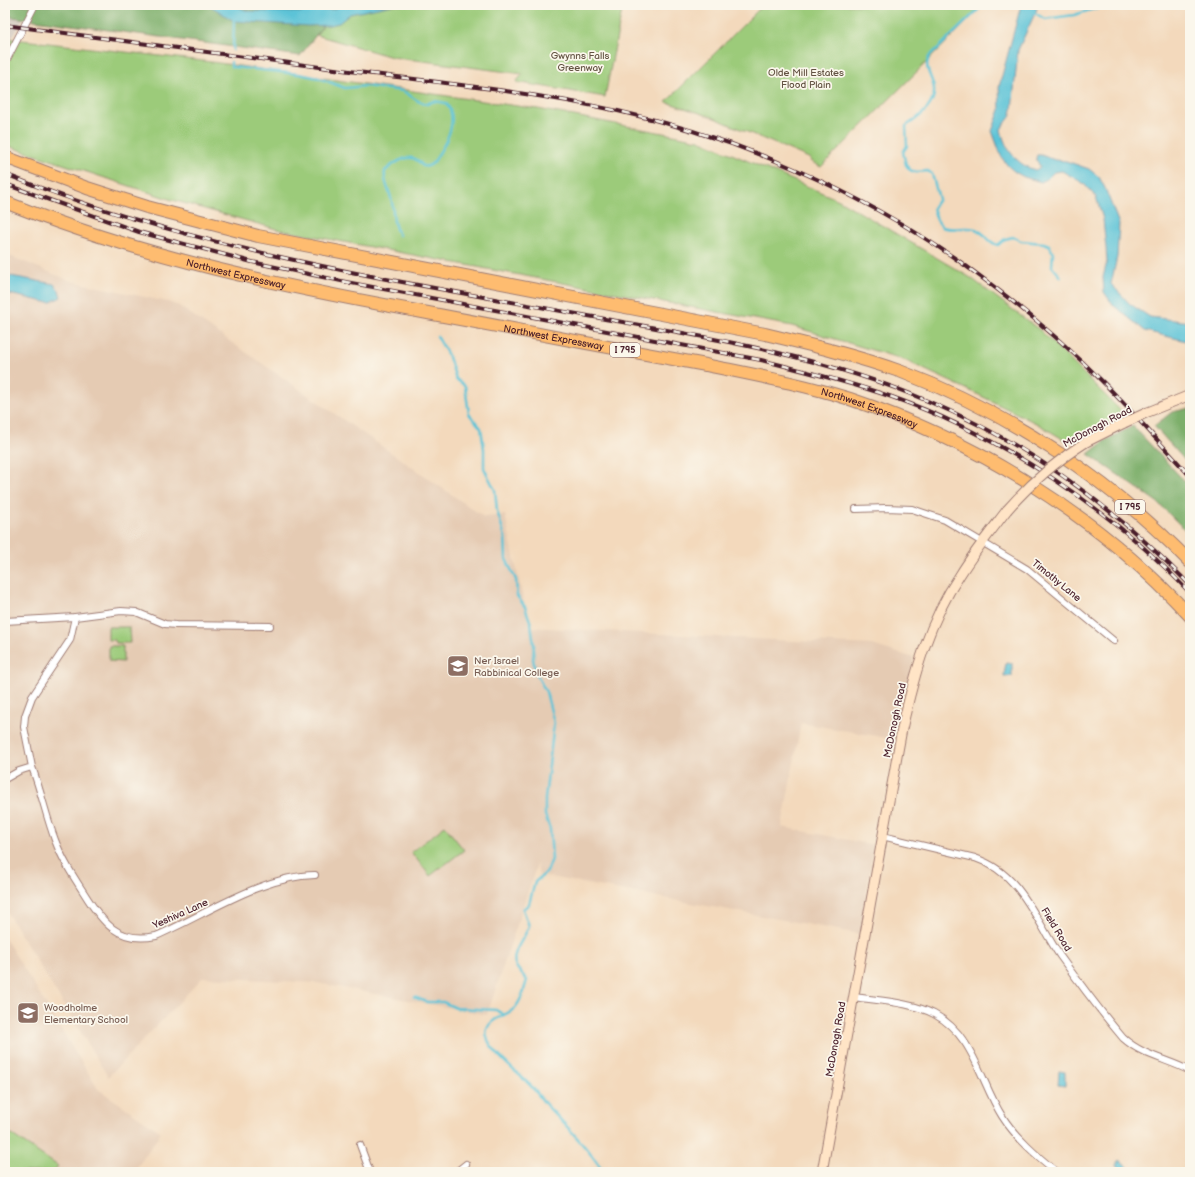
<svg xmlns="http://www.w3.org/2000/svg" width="1195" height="1177" font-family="'Balsamiq Sans',sans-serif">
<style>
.built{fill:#e5cbb3}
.industrial{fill:#cdc2b9}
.green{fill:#9ccb7a;stroke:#737552}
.forest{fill:#7daf6a;stroke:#64674a}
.water{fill:#5bc3d7;stroke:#527181}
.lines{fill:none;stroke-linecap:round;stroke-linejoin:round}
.stream{stroke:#5bc3d7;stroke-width:2.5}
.street-casing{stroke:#9e7c74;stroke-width:8}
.secondary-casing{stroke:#9e7c74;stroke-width:11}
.highway-casing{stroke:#9e7c74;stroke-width:14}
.street{stroke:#fff;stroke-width:6}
.secondary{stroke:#ffe4c6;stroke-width:9}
.highway{stroke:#febc70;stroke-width:12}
.rail-casing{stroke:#4a1f2b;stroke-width:4}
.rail{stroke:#fbf7ec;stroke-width:2.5;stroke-dasharray:8;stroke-linecap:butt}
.secondary-bridge-casing{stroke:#9e7c74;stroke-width:11;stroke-linecap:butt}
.secondary-bridge{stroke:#ffe4c6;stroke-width:9}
.labels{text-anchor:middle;stroke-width:3.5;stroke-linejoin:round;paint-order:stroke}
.shield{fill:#fbf7ec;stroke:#7f6065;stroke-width:1}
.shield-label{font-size:9px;font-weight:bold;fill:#4a1f2b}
.park-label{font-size:10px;fill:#635343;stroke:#fbf7ec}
.street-label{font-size:10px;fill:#4a1f2b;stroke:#fbf7ec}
.education-label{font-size:10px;fill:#785e54;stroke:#fbf7ec;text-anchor:start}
</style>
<rect width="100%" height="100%" fill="#fbf7ec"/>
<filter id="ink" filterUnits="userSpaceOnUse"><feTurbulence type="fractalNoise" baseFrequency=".025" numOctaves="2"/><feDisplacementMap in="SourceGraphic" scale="8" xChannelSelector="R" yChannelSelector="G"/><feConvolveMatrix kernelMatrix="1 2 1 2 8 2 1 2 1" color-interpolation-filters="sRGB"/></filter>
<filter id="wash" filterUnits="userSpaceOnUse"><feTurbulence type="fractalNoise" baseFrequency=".012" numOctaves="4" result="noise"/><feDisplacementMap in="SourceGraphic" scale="16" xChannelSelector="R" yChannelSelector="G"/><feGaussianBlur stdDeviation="0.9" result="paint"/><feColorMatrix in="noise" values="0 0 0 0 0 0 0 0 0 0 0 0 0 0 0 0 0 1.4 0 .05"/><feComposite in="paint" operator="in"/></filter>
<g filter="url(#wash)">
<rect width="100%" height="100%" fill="#f3d9bc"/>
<!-- built -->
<g class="built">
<path d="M5,254l66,27 97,21 11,4 305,211 21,-2 24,112 343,18 42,13 -11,39 -9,42 -93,-16 -19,104 92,18 -14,89 -321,-59 -2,-11 -50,151 -170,-32 -114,-6 -95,100 -103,-168z"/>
<path d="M5,938l93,151 63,43 -27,40h-129z"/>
</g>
<!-- industrial -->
<path class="industrial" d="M5,16l18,3 -11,19h-7z"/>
<!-- green -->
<g class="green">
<path d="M339,5h284l-18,92 -89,-15 7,-8 -131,-17 -76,-22z"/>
<path d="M763,5h221l-163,162 -11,-6 1,-2 -99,-42 -46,-15z"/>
<path d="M5,38l207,24 326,47 161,31 140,60 132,78 70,53 84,84 -57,27 -32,-19 -61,-30 -73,-34 -110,-33 -512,-96 -111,-31 -164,-54z"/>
<path d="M108,627h21l1,16h-14l-1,-3h-7z"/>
<path d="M109,646h14v16l-14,-1z"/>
<path d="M445,826l19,24 -34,26 -19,-24z"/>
<path d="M5,1130l53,36 -5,6h-48z"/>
</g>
<!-- forest -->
<g class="forest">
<path d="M5,5h334l-39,51 -295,-40z"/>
<path d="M1190,408v58l-36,-40 18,-14z"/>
<path d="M1133,426l57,61v48l-33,-33 -69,-48 18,-14z"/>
</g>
<!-- water -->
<g class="water">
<path d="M209,5h25l14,6 52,1 34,-3 7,-4h51l-42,9 -11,9 -9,2 -22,1 -74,-5z"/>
<path d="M1021,5h14l2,4 -19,41 -6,60 -2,7 -9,12c3,18 16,37 35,41l4,-3 -4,-9 1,-3h4l14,5 11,1 23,8 10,8 6,11 14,36 -2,33 -6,27 19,20 20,13 40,5v20l-45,-11 -32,-26 -9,-13 -1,-15 4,-15 -1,-14 -3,-29 -7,-22 -13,-14 -21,-12 -8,1 -7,7 -6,3 -17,-5 -9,-5 -7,-6 -6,-8 -10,-27 8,-21 -1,-23z"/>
<path d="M5,275l49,9 5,6 2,7 -10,5h-6l-40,-9z"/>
<path d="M1006,662l6,1v13h-8z"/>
<path d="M1059,1071l6,1v14l-7,-1z"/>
<path d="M1120,1160l9,8v4l-10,-1 -2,-7z"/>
</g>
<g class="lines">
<!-- stream -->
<g class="stream">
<path d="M983,5l-54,52c-5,10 1,17 4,27 6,19 -13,33 -27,42l1,20 -4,6 3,13 4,5 5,2 13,-1 4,3 7,25 -6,9 4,12 5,7c11,4 22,-1 33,2 10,3 13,14 23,16l7,-6 8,-2 8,4 23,2 5,2 4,8 -1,13 9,11"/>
<path d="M1033,12l12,7 29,-4 23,-7 18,-3"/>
<path d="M233,50l1,-32"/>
<path d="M231,62v4l2,1 66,7 20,4 26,10 21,-2 37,5 15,10 9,3 7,-3 12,2c13,16 1,38 -8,52 -3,5 -4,9 -10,11 -6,2 -6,-2 -10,-5 -10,-9 -25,3 -33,10 -2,10 4,18 6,27 4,14 0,24 8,37"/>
<path d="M437,336l12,21 7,22 9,7 4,28 12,14 3,21v19l11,22 2,21 8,26 1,22 10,21 1,16 8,11 6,17 3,21 -1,14 3,14 10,19 8,31 -9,76v16l5,14 2,30 -5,13 -12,10 -6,22 -6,5 6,17c-4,12 -18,26 -14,38 2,6 8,11 12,16 -3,10 -7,26 -16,31 -9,6 -19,7 -24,18 -3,8 3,16 8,22 10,13 23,22 35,34 7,7 12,16 19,23 20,20 39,41 55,64"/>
<path d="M414,997l13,5h16l13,6 40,2 7,4"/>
</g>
</g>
</g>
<g filter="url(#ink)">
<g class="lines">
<!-- street casing -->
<g class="street-casing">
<g id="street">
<path d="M5,63l30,-58"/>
<path d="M856,509l30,-1 26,1 33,11 82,49 87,72"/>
<path d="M5,621l70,-4 46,-6 15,1 29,12 11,1 94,1"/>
<path d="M32,767c9,24 14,49 23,73 7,19 18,36 29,53 18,29 34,51 72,43 49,-21 105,-60 159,-61"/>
<path d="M5,779l14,-8 13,-4 -8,-40 1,-11 7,-19 38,-57 5,-23"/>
<path d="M882,836l93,22c46,15 60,61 85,98 20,28 41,56 63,82 20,18 44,21 67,33"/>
<path d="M854,997c25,4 57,5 80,17 40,21 46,67 68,102 14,22 35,40 55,56"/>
<path d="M360,1145l10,27"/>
<path d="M456,1172l10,-8"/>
</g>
</g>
<!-- secondary casing -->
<g class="secondary-casing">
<g id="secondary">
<path d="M1148,412l42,-17"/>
<path d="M1086,442l38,-19"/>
<path d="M822,1172l80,-443c12,-54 27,-108 58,-154 14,-23 31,-44 47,-65"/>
</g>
</g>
<!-- highway casing -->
<g class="highway-casing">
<g id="highway">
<path d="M5,157l82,31 60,19 111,29 507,98c46,11 92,22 137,38 108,41 208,108 288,190"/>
<path id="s1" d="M5,202c136,55 279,85 423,111 93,18 185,35 278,52 48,10 97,19 144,34 128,43 248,117 340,217"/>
</g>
</g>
<!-- street -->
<use href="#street" class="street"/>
<!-- secondary -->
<use href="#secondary" class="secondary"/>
<!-- highway -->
<use href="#highway" class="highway"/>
<!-- rail casing -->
<g class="rail-casing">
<g id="rail">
<path d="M5,25c117,16 235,31 352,47 87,11 175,20 261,39 121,27 239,79 341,150 52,37 102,78 146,123 29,30 57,61 85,92"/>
<path d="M5,174c185,75 382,105 578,141 117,21 236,39 347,87 99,42 185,106 260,183"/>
<path d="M5,184l134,48 113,30 94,20 415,78c44,11 88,22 131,37 107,38 221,113 298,196"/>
</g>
</g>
<!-- rail -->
<use href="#rail" class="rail"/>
<!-- secondary-bridge casing -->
<g class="secondary-bridge-casing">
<g id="secondary-bridge">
<path d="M1124,423l24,-11"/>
<path d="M1007,510c23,-26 49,-49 79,-68"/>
</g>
</g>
<!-- secondary-bridge -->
<use href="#secondary-bridge" class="secondary-bridge"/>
</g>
</g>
<!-- icons -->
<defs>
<g id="university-square" transform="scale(1.15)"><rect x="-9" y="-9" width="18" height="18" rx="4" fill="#8d6e63" stroke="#fbf7ec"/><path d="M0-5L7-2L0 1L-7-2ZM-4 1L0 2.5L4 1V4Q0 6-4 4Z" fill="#fff"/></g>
<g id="school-square" transform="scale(1.15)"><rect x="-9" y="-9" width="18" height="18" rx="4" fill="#8d6e63" stroke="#fbf7ec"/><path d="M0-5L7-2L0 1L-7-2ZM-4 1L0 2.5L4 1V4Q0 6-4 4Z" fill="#fff"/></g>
</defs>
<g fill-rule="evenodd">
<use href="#university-square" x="458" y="666"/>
<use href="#school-square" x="28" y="1013"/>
</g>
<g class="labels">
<!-- shield labels -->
<g class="shield">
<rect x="610" y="343" width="30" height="14" rx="3"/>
<rect x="1115" y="500" width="30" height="14" rx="3"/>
</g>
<g class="shield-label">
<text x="625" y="353">I 795</text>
<text x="1130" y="510">I 795</text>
</g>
<!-- park labels -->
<g class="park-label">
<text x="580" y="59">Gwynns Falls<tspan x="580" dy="12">Greenway</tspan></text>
<text x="806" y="76">Olde Mill Estates<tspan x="806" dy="12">Flood Plain</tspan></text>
</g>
<!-- street labels -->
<g class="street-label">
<text dy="4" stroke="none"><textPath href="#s1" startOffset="242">Northwest Expressway</textPath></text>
<text dy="4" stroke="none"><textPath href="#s1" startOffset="566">Northwest Expressway</textPath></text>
<text dy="4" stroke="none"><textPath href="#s1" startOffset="890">Northwest Expressway</textPath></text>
<text transform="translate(1097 426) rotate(-28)" y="4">McDonogh Road</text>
<text transform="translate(1057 580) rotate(39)" y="4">Timothy Lane</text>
<text transform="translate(894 720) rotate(-78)" y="4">McDonogh Road</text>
<text transform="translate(180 913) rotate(-24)" y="4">Yeshiva Lane</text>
<text transform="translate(1057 929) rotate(59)" y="4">Field Road</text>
<text transform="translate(835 1039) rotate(-80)" y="4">McDonogh Road</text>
</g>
<!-- education labels -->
<g class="education-label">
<text x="474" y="664">Ner Israel<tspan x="474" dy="12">Rabbinical College</tspan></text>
<text x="44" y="1011">Woodholme<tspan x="44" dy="12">Elementary School</tspan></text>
</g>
</g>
<!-- margin -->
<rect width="1195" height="1177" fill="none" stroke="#fbf7ec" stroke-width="20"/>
</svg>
